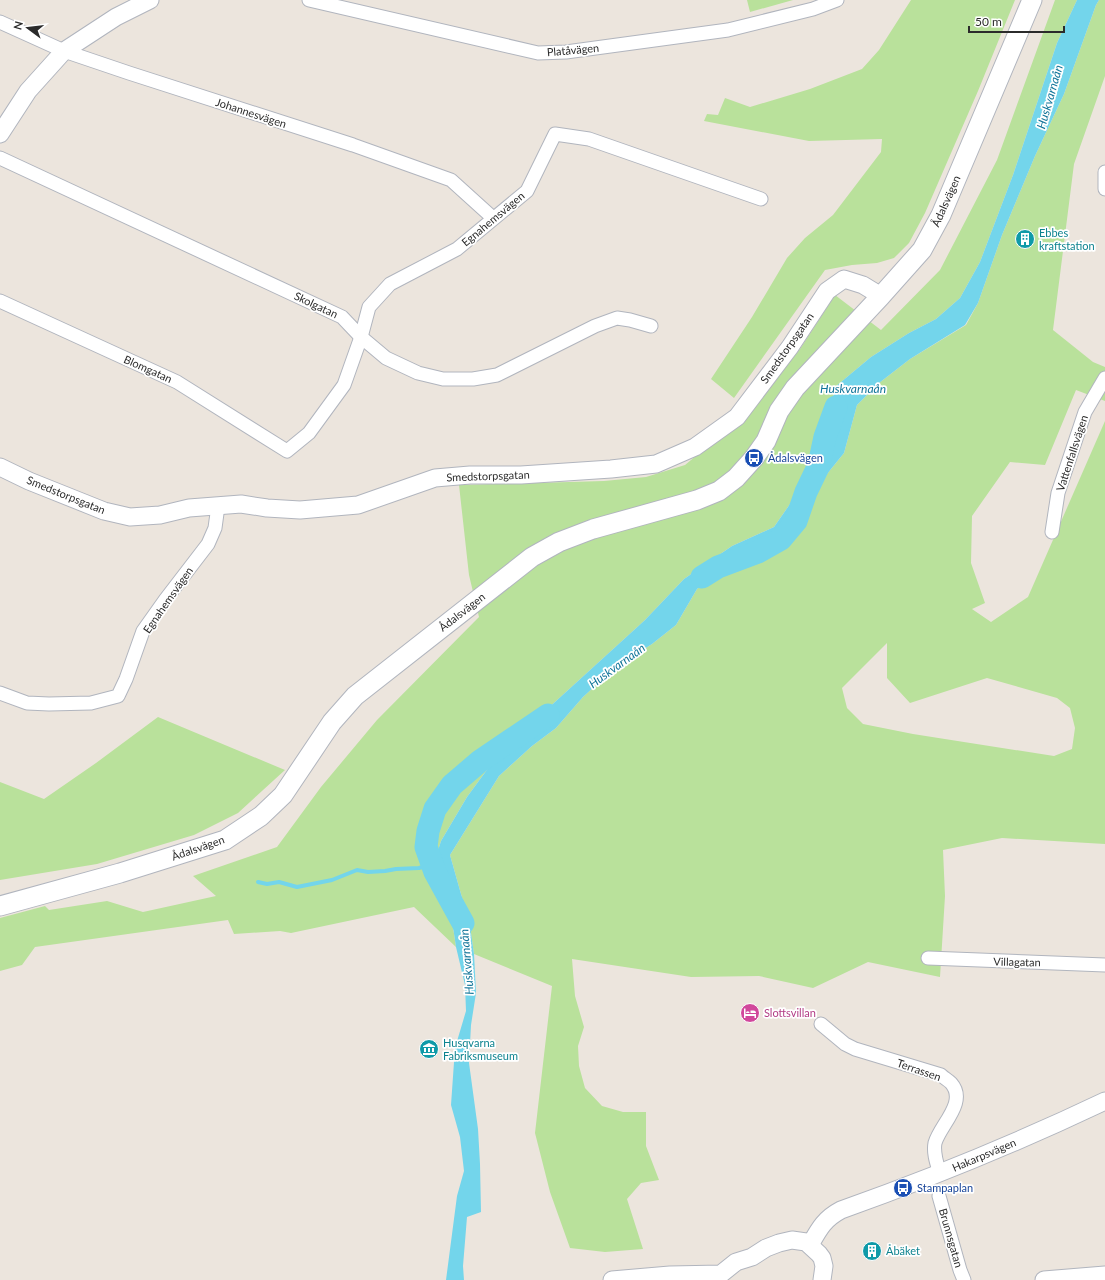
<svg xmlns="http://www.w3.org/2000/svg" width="1105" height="1280" font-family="Lato,sans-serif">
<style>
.green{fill:#b9e19b;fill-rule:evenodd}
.water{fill:#73d5eb}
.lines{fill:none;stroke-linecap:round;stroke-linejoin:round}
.stream{stroke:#73d5eb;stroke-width:4}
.river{stroke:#73d5eb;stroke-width:23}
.minor-casing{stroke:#b1b5be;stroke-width:15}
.tertiary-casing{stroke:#b1b5be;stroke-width:19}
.secondary-casing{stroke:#b1b5be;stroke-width:21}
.minor{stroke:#fff;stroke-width:13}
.tertiary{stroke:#fff;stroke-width:17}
.secondary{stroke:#fff;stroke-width:19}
.labels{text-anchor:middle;stroke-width:3.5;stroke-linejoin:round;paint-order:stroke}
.street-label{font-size:11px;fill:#2b2b2b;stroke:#fff}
.culture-label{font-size:11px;fill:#0d838f;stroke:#fff;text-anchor:start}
.transit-label{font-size:11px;fill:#164399;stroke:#fff;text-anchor:start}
.hotel-label{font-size:11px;fill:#b23c85;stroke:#fff;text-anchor:start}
.water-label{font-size:12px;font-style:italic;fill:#117599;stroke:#fff}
</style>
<rect width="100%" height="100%" fill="#ece5dd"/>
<!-- green -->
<g class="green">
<path d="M747,0h46l-43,12z"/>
<path d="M911,0h104l-37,91 -53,122 -16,30 -15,15 -17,5 -25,2 -27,5 -91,128 -23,-19 41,-62 35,-59 18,-20 28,-23 48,-63 1,-13 -73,2 -105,-20 3,-7 11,1 7,-17 25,9 60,-18 52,-20 17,-19z"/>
<path d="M1055,0h22l-20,43 -44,132 -33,87 -20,36 -24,21 -27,14 -38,24 -36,30 -11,60 -34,57 -16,23 -42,19 -48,33 -39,41 -145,132 -33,45 -26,44 -7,22 14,31 8,53 -42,-40 -123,26 -11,-2 -46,3 -6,-14 -193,27 -13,18 -22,6v-53l45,-12 4,4 58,-9 36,11 73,-16 -23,-20 84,-29 44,-60 56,-67 102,-103 -10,-42 -10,-90 145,-4 42,-4 39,-12 65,-54 50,-62 35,-54 46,35 59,-60 57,-110z"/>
<path d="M1099,0h6v76l-31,88 -21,166 40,32 12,5v34l-29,-11 -31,75 -35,-3 -38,54 -1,47 14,40 -13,6 19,13 37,-25 77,-176v423l-103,-6 -59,12 2,46 -5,81 -72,-15 -55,26 -54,-12 -68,1 -119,-18 3,37 9,31 -6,19 1,20 6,22 17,18 21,6h23v34l13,34 -18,3 -14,16 16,50 -38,3 -35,-4 -20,-56 -15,-59 17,-147 -78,-32 -4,-28 -20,-71 49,-79 33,-30 24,-18 27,-31 34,-31 35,-22 24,-19 21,-36 43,-33 22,-3 44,-39 21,-40 17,-21 13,-48 22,-22 31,-24 56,-34 12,-22 24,-68 33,-79 29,-62 32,-89zM887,643v35l23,25 77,-25 70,20 13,10 5,20 -3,21 -18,7 -141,-22 -50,-10 -16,-16 -5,-20z"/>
<path d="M158,717l127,53 -47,43 -44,22 -97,29 -97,16v-98l44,17 52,-36z"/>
</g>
<!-- water -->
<path class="water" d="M1077,0h22l-3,5 -32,89 -29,62 -33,79 -24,68 -13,22 -55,34 -31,24 -22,22 -13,48 -17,21 -21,40 -44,39 -22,3 -43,33 -21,36 -24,19 -35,22 -34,31 -27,31 -24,18 -33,30 -49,79 20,71 4,28 2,39 -5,32 -2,38 9,66 2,35 1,48 -14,5 -4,49 1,14h-18l11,-84 7,-25 -4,-34 -9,-32 4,-57 11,-37 -1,-26 -9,-38 -8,-53 -14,-31 7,-22 26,-44 33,-45 145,-132 39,-41 48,-33 42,-19 16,-23 34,-57 11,-60 36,-30 38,-24 27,-14 24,-21 20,-36 33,-87 44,-132z"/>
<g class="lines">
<!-- stream -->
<path class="stream" d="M258,882l9,2 12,-2 18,5 35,-7 25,-10 11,2 17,-1 11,-2 23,-1 13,-4"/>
<!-- river -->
<g class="river">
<path d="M702,577l16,-10 40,-15 23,-13 15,-18 10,-29 13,-27 6,-28 11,-30"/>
<path d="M463,923l-28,-51 -9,-25 2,-16 7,-22 17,-24 28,-24 68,-46"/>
</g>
<!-- minor casing -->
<g class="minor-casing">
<g id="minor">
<path d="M309,0l229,53 28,-1 162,-22 85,-21 24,-9"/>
<path d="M0,22l64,29 65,22 224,72 98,35 42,38"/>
<path d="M0,158l342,159 19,20 25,21 32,15 25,6h30l24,-4 98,-49 22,-8 13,2 21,6"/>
<path d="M1105,172v17"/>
<path d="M0,301l177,81 110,69 22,-18 35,-48 17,-48 8,-30 21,-23 67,-35 70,-58 28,-57 34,5 172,60"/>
<path d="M1052,532l6,-39 27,-81 20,-34"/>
<path d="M0,693l27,10 22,1 42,-1 27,-7 8,-17 17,-48 22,-31 43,-56 7,-16 3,-22"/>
<path d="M928,958l177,7"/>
<path d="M821,1024l24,20 10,5 86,26c3,3 7,5 10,8 17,19 -11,42 -16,60 -2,10 2,21 5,31"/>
<path d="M939,1196l21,74 4,10"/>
</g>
</g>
<!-- tertiary casing -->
<g class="tertiary-casing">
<g id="tertiary">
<path d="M0,134l28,-43 36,-40 52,-34 34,-17"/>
<path d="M0,467l29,14 75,30 26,6 30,-2 29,-7 52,-4 26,4 33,2 58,-5 77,-27 35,-3h51l90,-6 45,-5 39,-17 42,-30 53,-70 37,-56 17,-12 19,6 18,11"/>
<path d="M810,1245c9,-16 14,-26 31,-35 90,-32 178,-68 264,-109"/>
<path d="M612,1280l58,-5 51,-1 15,-12 16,-5 14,-9 13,-5 13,-3 14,2 13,12 3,4 2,8 -2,14"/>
<path d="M1044,1280l61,-5"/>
</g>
</g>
<!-- secondary casing -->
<g class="secondary-casing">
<path id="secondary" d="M0,906l120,-33 105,-33 36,-24 22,-21 49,-73 23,-26 177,-139 27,-15 34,-13 104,-29 22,-9 17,-13 18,-20 12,-17 13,-30 16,-23 86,-92 41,-46 19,-35 91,-215"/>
</g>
<!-- minor -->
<use href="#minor" class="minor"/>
<!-- tertiary -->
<use href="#tertiary" class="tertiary"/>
<!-- secondary -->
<use href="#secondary" class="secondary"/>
</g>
<!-- icons -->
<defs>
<g id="building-disc" transform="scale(1)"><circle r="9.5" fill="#0f9aa8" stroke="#fff"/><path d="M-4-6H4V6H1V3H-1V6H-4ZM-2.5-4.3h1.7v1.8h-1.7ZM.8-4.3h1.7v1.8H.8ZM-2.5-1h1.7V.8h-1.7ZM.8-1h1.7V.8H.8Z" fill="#fff"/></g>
<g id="bus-disc" transform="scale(1)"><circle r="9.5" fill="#1a4fb4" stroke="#fff"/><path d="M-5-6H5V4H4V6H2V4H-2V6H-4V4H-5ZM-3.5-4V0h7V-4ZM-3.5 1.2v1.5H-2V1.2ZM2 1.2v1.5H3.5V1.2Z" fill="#fff"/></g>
<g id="hotel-disc" transform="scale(1)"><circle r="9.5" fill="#d1479c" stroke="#fff"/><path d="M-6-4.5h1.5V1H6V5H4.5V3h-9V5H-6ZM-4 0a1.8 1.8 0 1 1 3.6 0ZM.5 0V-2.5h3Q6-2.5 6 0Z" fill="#fff"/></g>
<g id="museum-disc" transform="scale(1)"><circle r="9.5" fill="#0f9aa8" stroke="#fff"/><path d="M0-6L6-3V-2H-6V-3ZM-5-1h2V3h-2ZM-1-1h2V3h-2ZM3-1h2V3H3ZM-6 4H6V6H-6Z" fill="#fff"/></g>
</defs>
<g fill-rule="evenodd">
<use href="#building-disc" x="1025" y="239"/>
<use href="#bus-disc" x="754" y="458"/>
<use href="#hotel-disc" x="750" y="1013"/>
<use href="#museum-disc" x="429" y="1049"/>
<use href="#bus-disc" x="903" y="1188"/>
<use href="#building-disc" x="872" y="1251"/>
</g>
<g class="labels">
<!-- street labels -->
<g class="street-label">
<text transform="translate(573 50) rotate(-5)" y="4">Platåvägen</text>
<text transform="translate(251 113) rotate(18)" y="4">Johannesvägen</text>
<text transform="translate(946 201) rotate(-66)" y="4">Ådalsvägen</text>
<text transform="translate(493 219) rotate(-40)" y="4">Egnahemsvägen</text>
<text transform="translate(316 305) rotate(25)" y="4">Skolgatan</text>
<text transform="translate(787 348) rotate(-55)" y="4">Smedstorpsgatan</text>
<text transform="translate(148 369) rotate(24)" y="4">Blomgatan</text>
<text transform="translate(1072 453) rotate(-72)" y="4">Vattenfallsvägen</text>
<text transform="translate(488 476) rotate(-2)" y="4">Smedstorpsgatan</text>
<text transform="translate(66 495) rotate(22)" y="4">Smedstorpsgatan</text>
<text transform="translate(168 600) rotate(-55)" y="4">Egnahemsvägen</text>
<text transform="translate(462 612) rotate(-38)" y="4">Ådalsvägen</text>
<text transform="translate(198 848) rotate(-19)" y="4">Ådalsvägen</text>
<text transform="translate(1017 962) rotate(1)" y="4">Villagatan</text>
<text transform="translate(919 1070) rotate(19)" y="4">Terrassen</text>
<text transform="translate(984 1155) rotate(-23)" y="4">Hakarpsvägen</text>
<text transform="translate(951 1238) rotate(74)" y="4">Brunnsgatan</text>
</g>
<!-- culture labels -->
<g class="culture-label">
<text x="1039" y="237">Ebbes<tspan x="1039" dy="13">kraftstation</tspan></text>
<text x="443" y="1047">Husqvarna<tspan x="443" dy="13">Fabriksmuseum</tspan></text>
<text x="886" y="1255">Åbäket</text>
</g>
<!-- transit labels -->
<g class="transit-label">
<text x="768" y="462">Ådalsvägen</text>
<text x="917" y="1192">Stampaplan</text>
</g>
<!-- hotel labels -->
<g class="hotel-label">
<text x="764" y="1017">Slottsvillan</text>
</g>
<!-- water labels -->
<g class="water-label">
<text transform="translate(1050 97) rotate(-74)" y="4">Huskvarnaån</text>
<text x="853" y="393">Huskvarnaån</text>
<text transform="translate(617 666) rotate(-36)" y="4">Huskvarnaån</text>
<text transform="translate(467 962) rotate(-95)" y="4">Huskvarnaån</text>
</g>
</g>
<!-- north arrow -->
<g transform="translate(28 28) rotate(285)" stroke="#ffffff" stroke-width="3" paint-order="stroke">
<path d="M0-3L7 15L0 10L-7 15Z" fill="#2b2b2b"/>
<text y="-6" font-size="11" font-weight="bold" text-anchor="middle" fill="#2b2b2b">N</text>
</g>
<!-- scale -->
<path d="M969 26v6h95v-6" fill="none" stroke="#2b2b2b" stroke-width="2"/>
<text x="975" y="26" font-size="12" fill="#2b2b2b" stroke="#ffffff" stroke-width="3" paint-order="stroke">50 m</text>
</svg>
